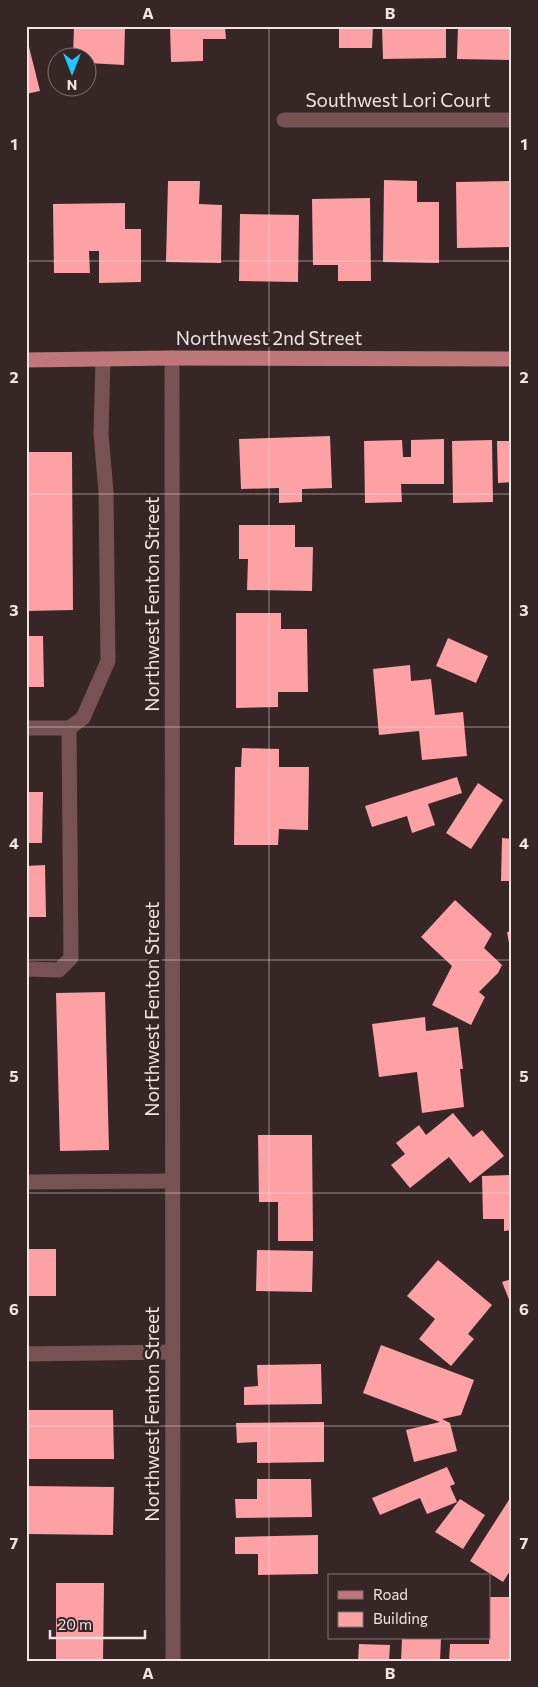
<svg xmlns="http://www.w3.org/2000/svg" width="538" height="1687" font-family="Commissioner,sans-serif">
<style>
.building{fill:#fda1a4}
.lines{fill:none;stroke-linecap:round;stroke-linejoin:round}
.minor{stroke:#775253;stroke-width:15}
.major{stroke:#c07779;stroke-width:15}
.grid{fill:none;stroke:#efe3e3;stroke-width:1;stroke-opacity:0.55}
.labels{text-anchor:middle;stroke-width:5;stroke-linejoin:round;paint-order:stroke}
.street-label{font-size:19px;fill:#efe3e3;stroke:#372626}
.neatline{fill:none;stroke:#efe3e3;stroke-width:2}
.grid-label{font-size:16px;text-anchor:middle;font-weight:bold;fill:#efe3e3}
</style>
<rect width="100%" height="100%" fill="#372626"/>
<!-- building -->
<g class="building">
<path d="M74,26h51l-1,39 -36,-2v-5h-15z"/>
<path d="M170,26h55l1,13h-23v22l-32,1z"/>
<path d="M339,26h34l-1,22h-33z"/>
<path d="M382,26h64v32l-63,1z"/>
<path d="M458,26h54v34l-55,-1z"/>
<path d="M26,35l14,56 -14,3z"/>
<path d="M384,180l33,1v21h22v61l-56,-1z"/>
<path d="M168,181h32l-1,23 23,1 -1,58 -55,-1z"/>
<path d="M512,181v66l-55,1 -1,-66z"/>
<path d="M370,198l1,83h-33v-16h-25l-1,-66z"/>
<path d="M125,203v26h16v53l-42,1v-32h-10l1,22h-36l-1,-69z"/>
<path d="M240,214l59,1 -1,67 -59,-1z"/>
<path d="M330,436l2,52 -30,1v13l-23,1v-15l-38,1 -2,-50z"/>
<path d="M444,439v45h-43l1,18 -37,1 -1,-62 38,-1 1,17h8v-17z"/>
<path d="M492,440l1,62 -40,1 -1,-62z"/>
<path d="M497,441h15v41l-14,1z"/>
<path d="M26,452h46l1,158 -47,1z"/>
<path d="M239,525h56v22h18l-1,44 -65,-1 1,-31h-9z"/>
<path d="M236,613h45v16h26l1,63h-30v15l-42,1z"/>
<path d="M26,636h17l1,51h-18z"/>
<path d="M448,638l40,18 -12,27 -40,-17z"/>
<path d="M410,665l1,16 20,-2 4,36 28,-3 4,44 -45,4 -3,-29 -40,4 -6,-66z"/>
<path d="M242,748l37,1v18h30l-1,63 -29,-1 -1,16h-44l1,-78h6z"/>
<path d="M457,777l5,16 -34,11 7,21 -23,8 -5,-17 -35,11 -7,-21z"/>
<path d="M478,783l25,17 -32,49 -25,-16z"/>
<path d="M26,792h17l-1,51h-16z"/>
<path d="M502,838l10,1v42h-11z"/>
<path d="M45,865l1,52h-20v-51z"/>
<path d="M455,900l37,34 -8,14 18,17 -4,8 -19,19 6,5 -14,28 -39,-20 20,-39 -31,-29z"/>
<path d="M512,931v24h-1l-4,-23z"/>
<path d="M105,992l4,158 -49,1 -4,-158z"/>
<path d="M425,1017l1,14 32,-4 5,42h-3l4,38 -42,6 -5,-41 -38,5 -7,-53z"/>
<path d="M453,1113l20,24 9,-7 22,26 -34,27 -21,-26 -39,31 -19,-23 14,-11 -9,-11 23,-18 7,10z"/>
<path d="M258,1135h54l1,106h-35v-39h-19z"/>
<path d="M512,1175v55l-8,1v-12h-21l-1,-43z"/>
<rect x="26" y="1249" width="30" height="47"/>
<path d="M257,1250l56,1 -1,41 -56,-1z"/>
<path d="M438,1260l54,45 -24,29 6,5 -23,27 -32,-27 16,-20 -28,-23z"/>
<path d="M512,1279v28l-10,-25z"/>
<path d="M381,1345l93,35 -13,35 -19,4 8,4 7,28 -43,11 -8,-32 34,-8 -77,-29z"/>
<path d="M321,1364l1,40 -78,1v-18l14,-1 -1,-21z"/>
<path d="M26,1410h87l1,49h-88z"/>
<path d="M324,1422v40l-67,1v-21l-20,1 -1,-20z"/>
<path d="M447,1467l8,17 -5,2 7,16 -30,12 -7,-16 -40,17 -8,-17z"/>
<path d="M257,1479h54l1,38 -76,1 -1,-19h22z"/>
<path d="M26,1486l88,1 -1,48 -87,-1z"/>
<path d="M512,1495v73l-9,14 -33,-21z"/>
<path d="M460,1499l25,16 -22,34 -28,-17z"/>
<path d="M318,1535v39l-60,1v-21h-23v-17z"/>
<path d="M56,1583h48l-1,78h-47z"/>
<path d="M490,1597h22v64h-63l1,-17h39z"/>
<path d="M402,1638h39l-1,23h-39z"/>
<path d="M359,1644l31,1 -1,16h-31z"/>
</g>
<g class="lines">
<!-- minor -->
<g class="minor">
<path d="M284,120h228"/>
<path d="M172,358l1,1303"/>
<path d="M26,728h43l14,-10 25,-57 -2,-169 -5,-58 2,-75"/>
<path d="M26,969l33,1 12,-12 -2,-230"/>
<path d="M26,1182l146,-1"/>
<path d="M26,1354l146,-2"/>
</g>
<!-- major -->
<path class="major" d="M26,360l146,-2 340,1"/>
</g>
<!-- grid -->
<path class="grid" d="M269,26v1635M26,261h486M26,494h486M26,727h486M26,960h486M26,1193h486M26,1426h486"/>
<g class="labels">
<!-- street labels -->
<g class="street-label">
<text x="398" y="107">Southwest Lori Court</text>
<text x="269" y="345">Northwest 2nd Street</text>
<text transform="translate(152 604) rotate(-90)" y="7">Northwest Fenton Street</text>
<text transform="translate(152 1009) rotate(-90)" y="7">Northwest Fenton Street</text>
<text transform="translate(152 1414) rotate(-90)" y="7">Northwest Fenton Street</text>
</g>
</g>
<!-- border -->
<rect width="538" height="1687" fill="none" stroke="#372626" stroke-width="55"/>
<!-- legend -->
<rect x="328" y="1574" width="162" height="65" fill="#372626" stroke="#817272"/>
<rect x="338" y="1591" width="25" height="8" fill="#c07779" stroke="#817272"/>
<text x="373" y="1600" font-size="15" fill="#efe3e3">Road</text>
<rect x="338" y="1612" width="25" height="15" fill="#fda1a4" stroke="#817272"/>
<text x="373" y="1624" font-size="15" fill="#efe3e3">Building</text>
<!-- north arrow -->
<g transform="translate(72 72) rotate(180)"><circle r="24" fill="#372626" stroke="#817272"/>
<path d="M0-4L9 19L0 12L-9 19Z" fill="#1ec9fd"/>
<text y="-8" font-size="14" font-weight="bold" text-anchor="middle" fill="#efe3e3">N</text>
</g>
<!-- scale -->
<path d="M50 1630v8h95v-8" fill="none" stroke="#efe3e3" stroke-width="2.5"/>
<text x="58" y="1630" font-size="15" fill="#efe3e3" stroke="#372626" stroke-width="4" paint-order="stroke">20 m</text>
<rect x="28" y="28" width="482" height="1632" class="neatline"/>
<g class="grid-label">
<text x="148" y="19">A</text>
<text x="390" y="19">B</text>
<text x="14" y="150">1</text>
<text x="524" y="150">1</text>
<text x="14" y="383">2</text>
<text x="524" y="383">2</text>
<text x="14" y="616">3</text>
<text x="524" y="616">3</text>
<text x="14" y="849">4</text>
<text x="524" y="849">4</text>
<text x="14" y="1082">5</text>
<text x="524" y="1082">5</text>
<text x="14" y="1315">6</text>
<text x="524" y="1315">6</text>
<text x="14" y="1549">7</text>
<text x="524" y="1549">7</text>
<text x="148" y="1679">A</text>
<text x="390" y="1679">B</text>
</g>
</svg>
